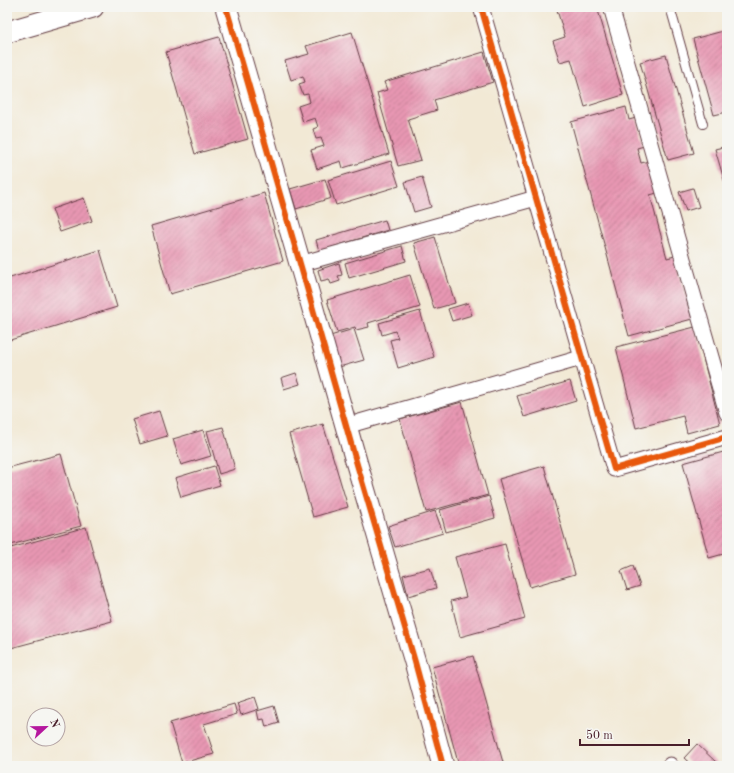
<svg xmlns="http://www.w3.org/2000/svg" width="734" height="773" font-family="'Old Standard TT',serif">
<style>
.building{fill:url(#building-hatch)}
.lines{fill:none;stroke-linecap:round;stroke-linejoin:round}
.lane-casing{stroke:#633d44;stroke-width:10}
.street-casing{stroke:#633d44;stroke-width:17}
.secondary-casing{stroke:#633d44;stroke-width:23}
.lane{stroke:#fff;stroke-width:8}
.street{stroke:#fff;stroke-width:15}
.secondary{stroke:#fff;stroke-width:21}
.cycleway-casing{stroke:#f6f6f2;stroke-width:8}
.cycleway{stroke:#e8590c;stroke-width:6}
</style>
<defs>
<pattern id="building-hatch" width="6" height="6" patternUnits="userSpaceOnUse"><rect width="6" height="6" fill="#e897b3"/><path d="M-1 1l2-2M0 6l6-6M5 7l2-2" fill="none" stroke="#be7b92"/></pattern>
</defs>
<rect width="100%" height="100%" fill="#f6f6f2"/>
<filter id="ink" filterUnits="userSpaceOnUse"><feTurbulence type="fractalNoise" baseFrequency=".025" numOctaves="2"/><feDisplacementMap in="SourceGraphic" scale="8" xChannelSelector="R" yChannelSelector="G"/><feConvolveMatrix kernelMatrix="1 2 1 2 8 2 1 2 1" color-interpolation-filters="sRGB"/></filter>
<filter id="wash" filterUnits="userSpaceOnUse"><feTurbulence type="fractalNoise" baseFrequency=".012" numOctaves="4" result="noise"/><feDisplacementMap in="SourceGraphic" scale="16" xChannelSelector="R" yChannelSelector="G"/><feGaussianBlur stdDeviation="0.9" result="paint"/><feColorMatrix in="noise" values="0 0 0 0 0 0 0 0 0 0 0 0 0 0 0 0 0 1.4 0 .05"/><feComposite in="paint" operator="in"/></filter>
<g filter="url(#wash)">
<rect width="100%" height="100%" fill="#f2e9d5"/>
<g id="blocks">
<!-- building -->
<g class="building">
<path d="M568,7h29l26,88 -38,12 -14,-48 -11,3 -7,-21 12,-4 -8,-27z"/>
<path d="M727,30v82l-13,3 -21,-76z"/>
<path d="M352,32l37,122 -46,14 -2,-7 -24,8 -6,-19 13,-4 -3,-8 -5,1 -3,-10 5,-2 -3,-9 -12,4 -5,-16 12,-4 -2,-8 -5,1 -4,-11 6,-2 -2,-6 -12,4 -6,-19 24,-7 -3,-8z"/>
<path d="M219,37l29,102 -53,15 -29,-102z"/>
<path d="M484,52l9,30 -59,18 3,10 -29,9 13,41 -23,6 -21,-73 10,-3 -3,-8z"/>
<path d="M666,55l28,98 -26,7 -28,-98z"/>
<path d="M626,107l3,13 7,-2 8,28 -7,2 4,15 8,-2 8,32 -7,2 17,63 8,-2 17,63 -63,17 -58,-214z"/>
<path d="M727,146v44l-12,-41z"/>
<path d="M391,161l8,25 -63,19 -8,-25z"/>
<path d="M422,177l9,30 -17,5 -9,-30z"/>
<path d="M325,179l6,19 -35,11 -6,-20z"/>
<path d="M693,188l6,19 -13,4 -7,-19z"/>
<path d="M264,193l19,68 -113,33 -19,-68z"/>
<path d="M84,198l8,23 -32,11 -8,-23z"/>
<path d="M385,220l3,10 -69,21 -3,-11z"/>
<path d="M435,237l20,66 -21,6 -20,-66z"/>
<path d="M402,246l4,15 -57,17 -4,-15z"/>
<path d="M100,250l17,57 -110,34v-62z"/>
<path d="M339,263l3,12 -4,1 2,5 -9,3 -2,-5 -8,2 -3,-11z"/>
<path d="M410,275l10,32 -52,16 1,4 -13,3 -1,-3 -18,5 -10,-32z"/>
<path d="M468,303l4,12 -20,6 -4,-12z"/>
<path d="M420,311l14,46 -36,11 -8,-28 8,-2 -3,-7 -13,4 -3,-12z"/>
<path d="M695,327l25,97 -33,9 -4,-17 -47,12 -20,-81z"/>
<path d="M354,329l10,31 -25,7 -9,-31z"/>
<path d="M296,373l4,11 -16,5 -3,-11z"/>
<path d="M570,381l6,20 -52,16 -7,-21z"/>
<path d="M462,402l26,93 -62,17 -26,-93z"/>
<path d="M159,411l8,25 -27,8 -8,-25z"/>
<path d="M323,424l25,83 -35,10 -24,-83z"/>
<path d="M223,427l12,42 -16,5 -12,-43z"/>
<path d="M203,430l8,26 -30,9 -8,-26z"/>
<path d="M727,451v102l-18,5 -26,-95z"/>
<path d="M61,454l20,72 -74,20v-78z"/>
<path d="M214,466l6,19 -39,12 -6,-19z"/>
<path d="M544,466l31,108 -45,13 -31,-108z"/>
<path d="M489,496l6,22 -49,14 -6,-22z"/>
<path d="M435,511l8,22 -48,14 -7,-21z"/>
<path d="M86,527l26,94 -105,28v-100z"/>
<path d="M505,544l20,75 -65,18 -9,-36 15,-4 -11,-40z"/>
<path d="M633,566l7,20 -13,4 -6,-19z"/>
<path d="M430,568l6,20 -28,8 -5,-21z"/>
<path d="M473,656l31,110h-45l-27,-99z"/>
<path d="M255,697l4,12 -18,6 -4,-12z"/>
<path d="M234,704l3,10 -33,10 10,30 -32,9 -12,-40z"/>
<path d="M274,706l5,17 -13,4 -2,-8 -5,1 -2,-9z"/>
<path d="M697,744l20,19 -3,3h-21l-9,-8z"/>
</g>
</g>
</g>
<g filter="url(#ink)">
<use href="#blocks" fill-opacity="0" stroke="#633d44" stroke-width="1"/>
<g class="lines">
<!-- lane casing -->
<g class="lane-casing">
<path id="lane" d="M670,7l33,117"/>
</g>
<!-- street casing -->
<g class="street-casing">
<g id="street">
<path d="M481,7l133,462 113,-32"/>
<path d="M611,7l116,406"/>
<path d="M300,264l236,-66"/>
<path d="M346,426l235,-68"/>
<path d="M669,766l1,-1"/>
</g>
</g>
<!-- secondary casing -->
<g class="secondary-casing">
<g id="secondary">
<path d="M226,7l79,274 51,180 59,201 28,104"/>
<path d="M7,32l86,-25"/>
</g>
</g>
<!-- lane -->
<use href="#lane" class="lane"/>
<!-- street -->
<use href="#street" class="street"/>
<!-- secondary -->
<use href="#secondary" class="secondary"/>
<!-- cycleway casing -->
<g class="cycleway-casing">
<g id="cycleway">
<path d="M226,7l79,274 51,180 59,201 28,104"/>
<path d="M481,7l133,462 113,-32"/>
</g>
</g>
<!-- cycleway -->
<use href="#cycleway" class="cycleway"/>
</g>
</g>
<!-- margin -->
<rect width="734" height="773" fill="none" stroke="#f6f6f2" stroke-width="24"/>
<!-- north arrow -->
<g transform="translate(46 727) rotate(68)"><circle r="19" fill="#f6f6f2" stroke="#b1a0a2"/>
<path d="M0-3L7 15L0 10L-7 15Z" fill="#b5179e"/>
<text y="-6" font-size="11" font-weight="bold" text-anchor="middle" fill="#4a1f2b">N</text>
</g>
<!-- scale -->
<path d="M580 739v6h109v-6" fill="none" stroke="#4a1f2b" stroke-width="2"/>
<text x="586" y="739" font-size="12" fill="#4a1f2b" stroke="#f6f6f2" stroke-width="3" paint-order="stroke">50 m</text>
</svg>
